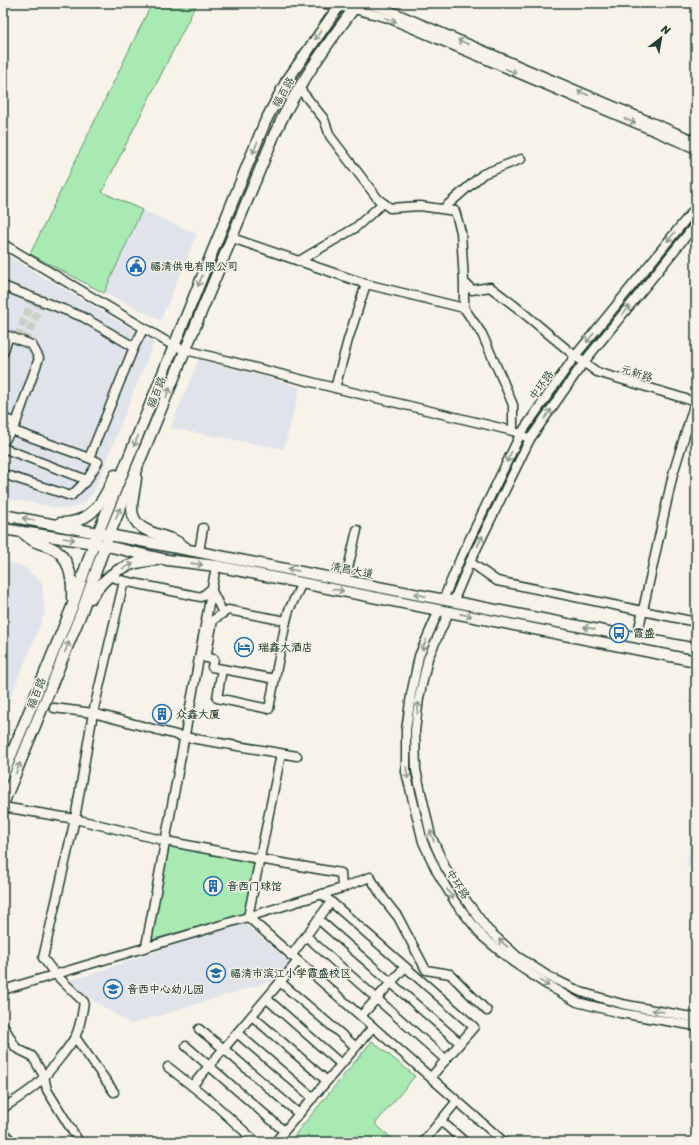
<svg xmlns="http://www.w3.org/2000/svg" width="699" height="1145" font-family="Sriracha,'LXGW WenKai TC',sans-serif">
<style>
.built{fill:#e0e4ea}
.green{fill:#a9e9b2;stroke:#649373}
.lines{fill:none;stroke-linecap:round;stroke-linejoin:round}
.minor-tunnel{stroke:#cccfc4;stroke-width:8;stroke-dasharray:8 4;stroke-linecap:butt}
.minor-casing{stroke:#1f3d34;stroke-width:11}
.major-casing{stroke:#1f3d34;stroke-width:13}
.minor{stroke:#f7f3e8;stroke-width:8}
.major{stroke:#f7f3e8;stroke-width:10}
.oneway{stroke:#8b988e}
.labels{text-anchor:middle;stroke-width:3;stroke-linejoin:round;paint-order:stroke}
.street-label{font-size:11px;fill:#1f3d34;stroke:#f7f3e8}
.poi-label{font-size:11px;font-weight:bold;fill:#1f3d34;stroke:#f7f3e8;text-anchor:start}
</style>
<rect width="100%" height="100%" fill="#f7f3e8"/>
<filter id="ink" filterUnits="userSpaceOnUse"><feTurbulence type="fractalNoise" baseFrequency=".025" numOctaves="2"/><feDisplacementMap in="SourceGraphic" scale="8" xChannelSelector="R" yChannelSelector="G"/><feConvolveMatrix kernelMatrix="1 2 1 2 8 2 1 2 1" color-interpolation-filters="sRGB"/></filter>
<g filter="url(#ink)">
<!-- built -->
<g class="built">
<path d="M142,210l55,24 -36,86 -57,-27z"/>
<path d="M3,253l151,89 -61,152 -7,7 -13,7 -9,1 -61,-11z"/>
<path d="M199,359l101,28 -16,62 -114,-21z"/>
<path d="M3,561l20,5 19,16 3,31 -42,103z"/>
<path d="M696,814v54l-10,-2z"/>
<path d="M234,923l13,2 45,39 -13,15 -148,45 -52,-32 -10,-12 23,-6z"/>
</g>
<!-- green -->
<g class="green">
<path d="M152,3h45l-95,189 40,18 -38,83 -74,-39z"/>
<path d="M169,844l86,18 -9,51 -95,27z"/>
<path d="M372,1041l43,35 -40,48 21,18h-107z"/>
</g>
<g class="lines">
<!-- minor-tunnel -->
<g class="minor-tunnel">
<path d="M17,338l16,-40"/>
<path d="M25,342l17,-41"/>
</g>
<!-- minor casing -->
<g class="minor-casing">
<g id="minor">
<path d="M321,3l33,6 34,9 308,131"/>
<path d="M364,3l27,8 305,130"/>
<path d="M299,88l25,31 6,17 48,63 12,9 30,-2 35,5 6,21 3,50v26l18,26 21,47 10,24v26"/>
<path d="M443,209l40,-35 38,-15"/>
<path d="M232,238l134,46"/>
<path d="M3,244l171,102 12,4 149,38 178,43 17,8"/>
<path d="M299,261l56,-33 28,-25"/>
<path d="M464,282l8,8 18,-3 25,19 60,50 22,16 99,30"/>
<path d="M3,286l80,31 51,30"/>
<path d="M3,353l6,-17 23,9 7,13 -23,65 -13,20"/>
<path d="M335,388l13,-48 18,-56 98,24"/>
<path d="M3,418l13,5"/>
<path d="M11,430l78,28 45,-111 10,-19"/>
<path d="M3,448l84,32"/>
<path d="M3,474l68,22 16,-16 11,-18 -9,-4"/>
<path d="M199,552l4,-24"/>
<path d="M470,562l27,19 199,41"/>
<path d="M124,581l77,16 10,-8 12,24"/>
<path d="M345,581l12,-51"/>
<path d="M443,600l18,-43 59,-122 55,-79 121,-149"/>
<path d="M453,602l17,-40 60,-123 54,-77 112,-138"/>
<path d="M439,610l-20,46 -8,39 -5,35v42l17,70 14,30 18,30 28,35 30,25 31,21 33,19 43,11 76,13"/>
<path d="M449,612l-21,46 -9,40 -4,33 1,39 15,66 14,31 17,28 26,35 29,26 31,20 33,16 41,12 74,14"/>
<path d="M286,621l3,-11 13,-27"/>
<path d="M637,637l36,-163 22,-72"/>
<path d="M222,669l-5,29 52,11 17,-88 -58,-11 -15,10 -7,38 8,1 -2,8 63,12"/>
<path d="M54,708l39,5 91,24 113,19"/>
<path d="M281,754l-33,163 256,225"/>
<path d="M3,807l72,12 91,22 93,18 82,14 1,15"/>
<path d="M322,894l152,133 -43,50"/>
<path d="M318,919l142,124"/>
<path d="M306,936l140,124"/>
<path d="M146,946l70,-380"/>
<path d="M291,956l40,-54"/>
<path d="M280,982l76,65"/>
<path d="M3,990l245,-73 94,-29 28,-11 13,21 15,19 28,53 24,4 37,37"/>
<path d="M267,999l74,65"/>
<path d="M252,1016l75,65"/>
<path d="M361,1016l44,-49"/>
<path d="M3,1025l13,23 16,8 12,20 3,14 32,52"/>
<path d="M199,1029l25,20 75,65"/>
<path d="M237,1033l76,65"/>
<path d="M75,1037l39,55"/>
<path d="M186,1046l98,85"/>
<path d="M168,1067l43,34 45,41"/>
<path d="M192,1086l106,-125"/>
<path d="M3,1108c11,-7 23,-14 33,-23 10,-9 34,-38 40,-50 5,-11 6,-22 8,-33l-29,-28 -12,-16 32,-139 18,-106 31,-132 -12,-4 -1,-3"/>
<path d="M441,1121l24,21"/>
<path d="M3,1131l9,11"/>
<path d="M275,1142l98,-115"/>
<path d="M423,1142l34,-41"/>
</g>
</g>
<!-- major casing -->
<g class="major-casing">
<g id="major">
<path d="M136,478c-1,10 -4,21 -4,31 1,22 24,24 39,30 5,1 9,5 14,8"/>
<path d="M3,515l196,37 497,97"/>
<path d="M60,523c33,0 43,-22 55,-48"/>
<path d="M3,529l91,14 73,17 49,6 480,95"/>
<path d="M23,533c4,3 8,7 13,9 6,3 15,4 21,9 13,9 16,32 15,47"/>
<path d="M91,598c16,-26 35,-36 66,-38"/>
<path d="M3,775l69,-168 22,-64 171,-421 21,-40 55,-79"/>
<path d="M3,804l79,-193 23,-66 170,-412c22,-47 52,-89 83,-130"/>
</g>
</g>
<!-- minor -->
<use href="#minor" class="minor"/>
<!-- major -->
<use href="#major" class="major"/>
</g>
<!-- one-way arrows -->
<defs><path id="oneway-shaft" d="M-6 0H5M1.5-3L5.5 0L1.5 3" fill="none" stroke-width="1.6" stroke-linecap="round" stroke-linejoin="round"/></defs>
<g class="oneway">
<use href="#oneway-shaft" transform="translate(391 20) rotate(21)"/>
<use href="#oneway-shaft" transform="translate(318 35) rotate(125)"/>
<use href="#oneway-shaft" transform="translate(463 42) rotate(-157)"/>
<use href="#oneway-shaft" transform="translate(511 71) rotate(23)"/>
<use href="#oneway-shaft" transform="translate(583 93) rotate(-157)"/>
<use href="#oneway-shaft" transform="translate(630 121) rotate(23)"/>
<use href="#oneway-shaft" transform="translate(255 148) rotate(112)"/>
<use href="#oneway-shaft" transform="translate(671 237) rotate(129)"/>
<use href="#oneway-shaft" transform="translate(200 281) rotate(112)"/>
<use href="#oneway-shaft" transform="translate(626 310) rotate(-51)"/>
<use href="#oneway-shaft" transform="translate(590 338) rotate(129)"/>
<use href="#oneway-shaft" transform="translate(168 393) rotate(-68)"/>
<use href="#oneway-shaft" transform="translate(548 414) rotate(-55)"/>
<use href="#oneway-shaft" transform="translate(136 441) rotate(112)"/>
<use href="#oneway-shaft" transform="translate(509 457) rotate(116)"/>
<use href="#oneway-shaft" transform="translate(118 513) rotate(-67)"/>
<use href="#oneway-shaft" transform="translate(28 519) rotate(-170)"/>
<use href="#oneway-shaft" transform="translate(69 539) rotate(9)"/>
<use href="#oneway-shaft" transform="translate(480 541) rotate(-64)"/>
<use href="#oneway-shaft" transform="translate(197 564) rotate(8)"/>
<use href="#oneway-shaft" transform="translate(128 566) rotate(-24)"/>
<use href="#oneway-shaft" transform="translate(293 570) rotate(-169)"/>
<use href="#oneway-shaft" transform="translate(338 590) rotate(10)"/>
<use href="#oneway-shaft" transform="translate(420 595) rotate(-169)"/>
<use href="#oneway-shaft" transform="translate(466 615) rotate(11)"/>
<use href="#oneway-shaft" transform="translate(589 628) rotate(-169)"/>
<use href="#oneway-shaft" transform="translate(424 645) rotate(114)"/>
<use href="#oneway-shaft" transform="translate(67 647) rotate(-68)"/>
<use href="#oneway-shaft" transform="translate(418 708) rotate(-83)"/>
<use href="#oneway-shaft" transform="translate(18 768) rotate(-68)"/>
<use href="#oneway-shaft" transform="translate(407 773) rotate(82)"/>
<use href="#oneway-shaft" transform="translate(432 836) rotate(-108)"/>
<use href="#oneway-shaft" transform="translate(450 894) rotate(58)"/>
<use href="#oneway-shaft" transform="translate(503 943) rotate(-139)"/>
<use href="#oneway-shaft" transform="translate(544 983) rotate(32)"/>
<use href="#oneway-shaft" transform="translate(658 1011) rotate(-170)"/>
</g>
</g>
<!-- icons -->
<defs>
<g id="civic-ring" transform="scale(1)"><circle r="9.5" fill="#f7f3e8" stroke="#1f6fb2" stroke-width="1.5"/><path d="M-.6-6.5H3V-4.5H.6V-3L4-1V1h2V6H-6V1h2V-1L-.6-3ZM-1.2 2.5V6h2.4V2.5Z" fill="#1f6fb2"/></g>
<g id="bus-ring" transform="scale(1)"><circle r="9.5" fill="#f7f3e8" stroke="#1f6fb2" stroke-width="1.5"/><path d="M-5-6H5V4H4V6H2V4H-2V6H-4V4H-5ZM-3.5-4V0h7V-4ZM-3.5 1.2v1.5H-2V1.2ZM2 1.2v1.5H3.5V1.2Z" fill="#1f6fb2"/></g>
<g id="hotel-ring" transform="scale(1)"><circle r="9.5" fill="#f7f3e8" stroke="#1f6fb2" stroke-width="1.5"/><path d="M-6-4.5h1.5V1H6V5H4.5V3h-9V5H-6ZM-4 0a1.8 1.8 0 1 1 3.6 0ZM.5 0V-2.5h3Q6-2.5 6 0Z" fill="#1f6fb2"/></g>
<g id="building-ring" transform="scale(1)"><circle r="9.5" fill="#f7f3e8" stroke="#1f6fb2" stroke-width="1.5"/><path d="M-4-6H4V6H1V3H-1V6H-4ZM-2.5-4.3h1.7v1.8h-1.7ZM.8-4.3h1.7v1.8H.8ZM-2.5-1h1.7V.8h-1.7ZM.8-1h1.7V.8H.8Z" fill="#1f6fb2"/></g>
<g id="school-ring" transform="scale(1)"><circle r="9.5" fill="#f7f3e8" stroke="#1f6fb2" stroke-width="1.5"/><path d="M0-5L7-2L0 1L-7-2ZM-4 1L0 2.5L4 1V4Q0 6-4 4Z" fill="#1f6fb2"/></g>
</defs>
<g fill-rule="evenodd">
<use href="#civic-ring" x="136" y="266"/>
<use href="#bus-ring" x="619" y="633"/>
<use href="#hotel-ring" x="244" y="647"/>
<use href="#building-ring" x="162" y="714"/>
<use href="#building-ring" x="213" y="886"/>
<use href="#school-ring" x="216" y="973"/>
<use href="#school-ring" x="113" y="989"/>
</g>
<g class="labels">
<!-- street labels -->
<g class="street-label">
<text transform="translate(283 92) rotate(-60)" y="4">福百路</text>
<text transform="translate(637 373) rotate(17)" y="4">元新路</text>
<text transform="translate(541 385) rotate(-55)" y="4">中环路</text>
<text transform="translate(156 392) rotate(-68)" y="4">福百路</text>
<text transform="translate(352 570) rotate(11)" y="4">清昌大道</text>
<text transform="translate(36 693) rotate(-68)" y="4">福百路</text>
<text transform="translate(458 884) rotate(57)" y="4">中环路</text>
</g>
<!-- poi labels -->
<g class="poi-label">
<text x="150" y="270">福清供电有限公司</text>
<text x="633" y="637">霞盛</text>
<text x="258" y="651">瑞鑫大酒店</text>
<text x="176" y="718">众鑫大厦</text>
<text x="227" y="890">音西门球馆</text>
<text x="230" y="977">福清市滨江小学霞盛校区</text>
<text x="127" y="993">音西中心幼儿园</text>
</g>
</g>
<!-- margin -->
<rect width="699" height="1145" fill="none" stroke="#f7f3e8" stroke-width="16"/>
<rect x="8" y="8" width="683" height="1129" fill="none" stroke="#1f3d34" stroke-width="1.5" filter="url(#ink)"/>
<!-- north arrow -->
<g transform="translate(661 38) rotate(31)" stroke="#f7f3e8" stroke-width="3" paint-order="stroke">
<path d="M0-3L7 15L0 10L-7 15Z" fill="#1f3d34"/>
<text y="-6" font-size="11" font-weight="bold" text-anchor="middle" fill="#1f3d34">N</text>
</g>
</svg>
